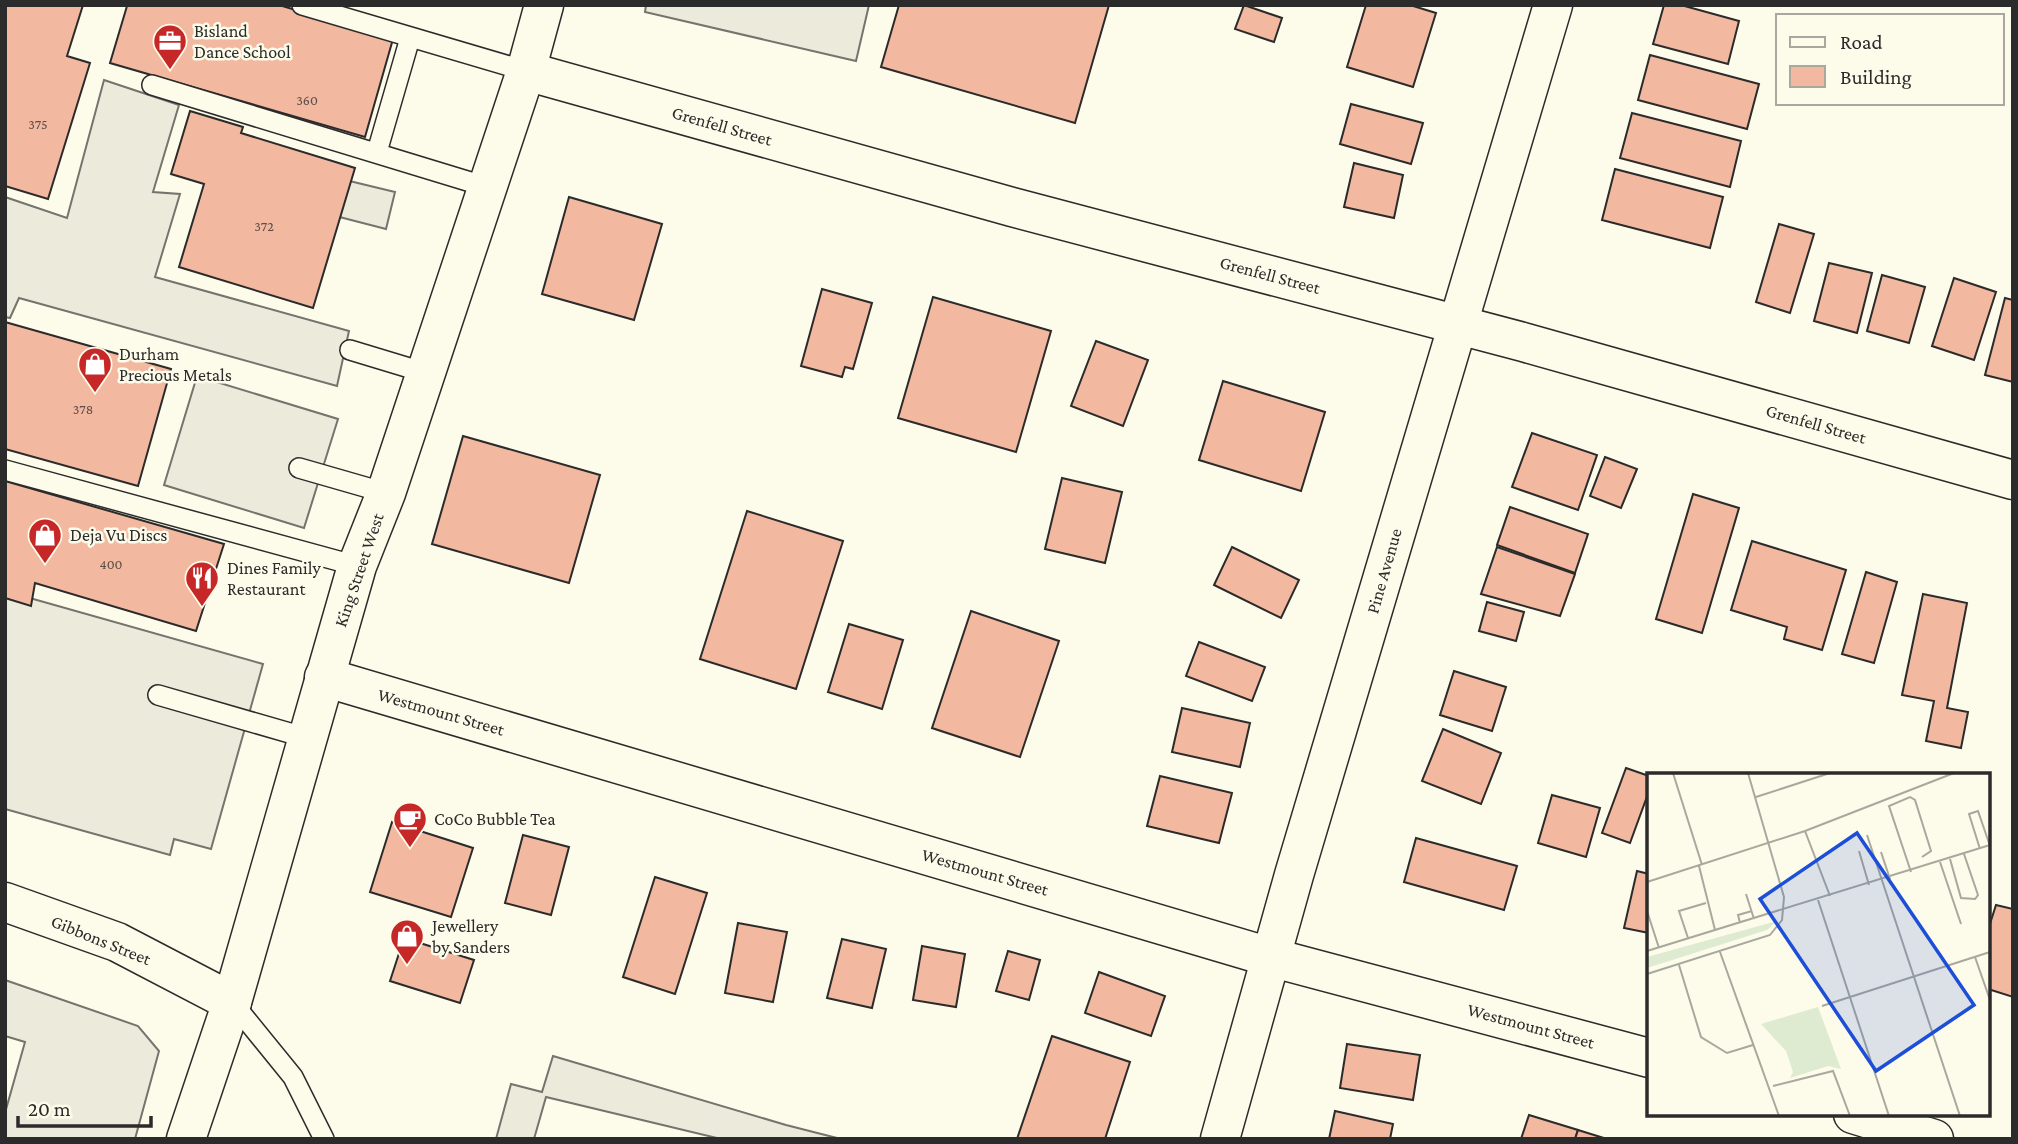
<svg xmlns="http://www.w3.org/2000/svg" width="2018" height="1144" font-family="'Crimson Pro',serif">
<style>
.parking{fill:#eceadb;stroke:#74746e;stroke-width:2}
.building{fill:#f2b8a0;stroke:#2b2b2b;stroke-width:2}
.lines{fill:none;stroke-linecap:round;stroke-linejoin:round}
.lane-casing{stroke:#2b2b2b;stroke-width:22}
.street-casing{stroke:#2b2b2b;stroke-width:41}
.primary-casing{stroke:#2b2b2b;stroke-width:41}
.lane{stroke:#fdfbea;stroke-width:19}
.street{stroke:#fdfbea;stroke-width:38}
.primary{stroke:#fdfbea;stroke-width:38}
.labels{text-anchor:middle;stroke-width:5;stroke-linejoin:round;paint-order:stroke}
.number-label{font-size:14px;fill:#5d4e48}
.poi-label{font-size:18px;fill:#2b2b2b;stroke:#fdfbea;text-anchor:start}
.street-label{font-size:18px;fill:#2b2b2b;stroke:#fdfbea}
.inset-road{fill:none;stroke:#a9a89e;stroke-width:2}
.view{fill:#1d4ed8;fill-opacity:0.15;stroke:#1d4ed8;stroke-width:3.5}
.inset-edge{fill:none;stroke:#2b2b2b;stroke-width:3.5}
</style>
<rect width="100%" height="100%" fill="#fdfbea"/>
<!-- parking -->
<g class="parking">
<path d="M646,5h223l-13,56 -211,-49z"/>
<path d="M104,80l75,25 -26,87 27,2 -25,83 194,54 -12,55 -318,-88 -9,20 -5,-1v-120l62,21z"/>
<path d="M333,177l62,15 -9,37 -62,-16z"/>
<path d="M197,376l141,43 -34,109 -140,-43z"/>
<path d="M5,591l258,73 -52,185 -37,-10 -4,16 -165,-46z"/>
<path d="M5,980l133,46 21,25 -24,88h-130v-26l20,-71 -20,-6z"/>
<path d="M553,1056l233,69 55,14h-120l-175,-42 -12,42h-38l15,-55 31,8z"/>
</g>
<!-- building -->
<g class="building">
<path d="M5,5h78l-16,51 23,7 -42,136 -43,-13z"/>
<path d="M123,5h156l114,34 -28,98 -255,-74 17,-57z"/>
<path d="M899,5h210l-34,118 -194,-56z"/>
<path d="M1244,5l38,13 -8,24 -39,-13z"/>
<path d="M1366,5h44l26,8 -23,74 -66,-20z"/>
<path d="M1664,5h17l58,16 -11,43 -75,-20z"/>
<path d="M1650,55l109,29 -12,45 -109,-29z"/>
<path d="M1351,104l72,19 -12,41 -71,-20z"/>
<path d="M190,111l53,16 -2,6 114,35 -42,140 -134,-41 25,-83 -33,-10z"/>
<path d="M1632,113l109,28 -11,46 -110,-29z"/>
<path d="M1354,163l49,12 -9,43 -50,-11z"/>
<path d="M1615,169l108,28 -13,51 -108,-28z"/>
<path d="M569,197l93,27 -28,96 -92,-26z"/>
<path d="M1779,224l35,10 -24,79 -34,-11z"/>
<path d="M1829,263l43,10 -15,60 -43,-12z"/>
<path d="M1882,275l43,12 -16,56 -42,-12z"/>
<path d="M1954,278l42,14 -22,68 -42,-14z"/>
<path d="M822,289l50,14 -19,66 -8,-2 -3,10 -41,-11z"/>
<path d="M933,297l118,34 -35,121 -118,-34z"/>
<path d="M2005,298l8,2v82l-28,-7z"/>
<path d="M5,322l166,47 -33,117 -133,-37z"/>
<path d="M1096,341l52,19 -25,66 -52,-20z"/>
<path d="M1223,381l102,31 -24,79 -102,-31z"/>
<path d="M1532,433l65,22 -19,55 -66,-23z"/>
<path d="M463,436l137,39 -31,108 -137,-39z"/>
<path d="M1605,457l32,12 -16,39 -31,-12z"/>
<path d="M1062,478l60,14 -17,71 -60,-14z"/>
<path d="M5,481l219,63 -28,87 -161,-48 -4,23 -26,-8z"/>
<path d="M1693,494l46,14 -37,125 -46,-14z"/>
<path d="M1510,507l78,27 -13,39 -78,-28z"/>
<path d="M747,511l96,30 -47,148 -96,-30z"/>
<path d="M1752,541l94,29 -24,80 -38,-11 3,-12 -56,-17z"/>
<path d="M1232,547l67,33 -18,38 -67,-33z"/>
<path d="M1497,547l78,27 -15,42 -79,-22z"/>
<path d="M1866,572l31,10 -23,81 -32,-9z"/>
<path d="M1923,594l44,9 -20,105 21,4 -7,36 -35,-7 8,-40 -32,-6z"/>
<path d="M1487,602l37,10 -8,29 -37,-10z"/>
<path d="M971,611l88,30 -39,116 -88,-29z"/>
<path d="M849,624l54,16 -21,69 -54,-17z"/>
<path d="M1199,642l66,25 -13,34 -66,-25z"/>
<path d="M1454,671l52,16 -14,44 -52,-16z"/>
<path d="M1182,708l68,15 -10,44 -68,-15z"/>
<path d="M1443,729l58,24 -20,51 -59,-23z"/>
<path d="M1626,768l23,8v15l-19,52 -28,-10z"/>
<path d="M1160,776l72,17 -13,50 -72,-17z"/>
<path d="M1552,795l48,13 -14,49 -48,-14z"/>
<path d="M392,822l81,26 -22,69 -81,-25z"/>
<path d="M523,835l46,12 -18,68 -46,-12z"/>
<path d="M1416,838l101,28 -13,44 -100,-28z"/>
<path d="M1637,871l12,3v59l-25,-5z"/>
<path d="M655,877l52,16 -32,101 -52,-17z"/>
<path d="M1996,905l17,4v88l-25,-8v-59z"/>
<path d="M738,923l49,9 -14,70 -48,-9z"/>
<path d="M404,938l70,22 -14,43 -70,-22z"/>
<path d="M842,939l44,10 -14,59 -45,-10z"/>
<path d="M922,946l43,8 -9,53 -43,-7z"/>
<path d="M1008,951l32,9 -11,40 -33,-9z"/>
<path d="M1099,972l66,24 -14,40 -66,-23z"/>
<path d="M1052,1036l78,26 -25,77h-88z"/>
<path d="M1347,1044l73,11 -7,45 -73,-12z"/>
<path d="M1335,1111l58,13 -3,15h-61z"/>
<path d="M1529,1115l49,15 -3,9h-54z"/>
<path d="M1578,1130l29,9h-32z"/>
</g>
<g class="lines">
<!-- lane casing -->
<g class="lane-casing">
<g id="lane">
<path d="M302,5l224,66"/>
<path d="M152,85l335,102"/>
<path d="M377,152l33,-114"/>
<path d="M350,350l76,23"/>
<path d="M299,468l87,25"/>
<path d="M5,470l352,96"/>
<path d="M158,695l149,43"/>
<path d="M232,1002l61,75 31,62"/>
</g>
</g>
<!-- street casing -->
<g class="street-casing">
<g id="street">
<path d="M526,71l486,136 511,135 490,138"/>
<path d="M324,677l946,280 379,101"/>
<path d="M5,902l112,40 115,60"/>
<path d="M1853,1114l81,25"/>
<path d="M1220,1139l74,-264 259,-870"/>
</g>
</g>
<!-- primary casing -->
<g class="primary-casing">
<path id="primary" d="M186,1139l46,-137 125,-436 29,-73 140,-422 18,-66"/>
</g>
<!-- lane -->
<use href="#lane" class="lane"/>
<!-- street -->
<use href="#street" class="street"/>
<!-- primary -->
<use href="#primary" class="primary"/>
</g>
<!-- icons -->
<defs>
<g id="office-pin" transform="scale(1.75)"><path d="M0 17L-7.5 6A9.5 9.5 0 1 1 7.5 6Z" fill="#c62828" stroke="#fdfbea"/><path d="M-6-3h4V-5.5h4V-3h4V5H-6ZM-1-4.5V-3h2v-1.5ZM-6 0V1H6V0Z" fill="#fff"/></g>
<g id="shop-pin" transform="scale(1.75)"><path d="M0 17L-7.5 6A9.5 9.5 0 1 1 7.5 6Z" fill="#c62828" stroke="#fdfbea"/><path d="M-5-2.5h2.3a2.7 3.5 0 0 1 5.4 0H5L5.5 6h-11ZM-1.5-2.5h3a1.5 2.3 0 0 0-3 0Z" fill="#fff"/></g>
<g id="restaurant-pin" transform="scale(1.75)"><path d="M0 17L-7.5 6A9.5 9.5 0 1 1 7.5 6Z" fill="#c62828" stroke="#fdfbea"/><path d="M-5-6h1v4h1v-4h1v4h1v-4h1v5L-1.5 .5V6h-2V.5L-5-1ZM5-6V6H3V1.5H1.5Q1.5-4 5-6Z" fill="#fff"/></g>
<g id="cafe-pin" transform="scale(1.75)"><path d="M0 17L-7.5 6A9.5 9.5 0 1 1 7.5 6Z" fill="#c62828" stroke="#fdfbea"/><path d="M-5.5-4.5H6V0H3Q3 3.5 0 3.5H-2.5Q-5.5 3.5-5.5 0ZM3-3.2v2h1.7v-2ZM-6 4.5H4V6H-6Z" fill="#fff"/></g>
</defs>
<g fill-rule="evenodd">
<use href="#office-pin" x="170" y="41"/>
<use href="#shop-pin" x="95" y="364"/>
<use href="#shop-pin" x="45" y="535"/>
<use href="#restaurant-pin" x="202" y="578"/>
<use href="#cafe-pin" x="410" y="819"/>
<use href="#shop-pin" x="407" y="936"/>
</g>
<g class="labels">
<!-- number labels -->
<g class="number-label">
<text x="307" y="105">360</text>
<text x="38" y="129">375</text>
<text x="264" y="231">372</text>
<text x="83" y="414">378</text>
<text x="111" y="569">400</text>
</g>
<!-- poi labels -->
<g class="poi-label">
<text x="194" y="37">Bisland<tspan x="194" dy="21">Dance School</tspan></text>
<text x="119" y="360">Durham<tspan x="119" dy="21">Precious Metals</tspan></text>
<text x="70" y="541">Deja Vu Discs</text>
<text x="227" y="574">Dines Family<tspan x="227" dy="21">Restaurant</tspan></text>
<text x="434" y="825">CoCo Bubble Tea</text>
<text x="432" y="932">Jewellery<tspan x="432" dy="21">by Sanders</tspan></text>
</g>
<!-- street labels -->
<g class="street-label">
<text transform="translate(722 126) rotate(16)" y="6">Grenfell Street</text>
<text transform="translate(1270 275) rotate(15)" y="6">Grenfell Street</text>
<text transform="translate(1816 424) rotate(16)" y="6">Grenfell Street</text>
<text transform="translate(359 570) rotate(-71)" y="6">King Street West</text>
<text transform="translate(1384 571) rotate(-74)" y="6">Pine Avenue</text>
<text transform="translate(441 712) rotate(16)" y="6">Westmount Street</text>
<text transform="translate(985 872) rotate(16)" y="6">Westmount Street</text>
<text transform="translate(101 940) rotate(22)" y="6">Gibbons Street</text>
<text transform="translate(1531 1026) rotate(15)" y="6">Westmount Street</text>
</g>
</g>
<!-- overview -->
<g transform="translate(1647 773)">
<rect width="343" height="343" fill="#fdfbea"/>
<path d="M130,148l-10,9 -120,38v-11zM171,234l23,62 -13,-3 -38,12 3,-6 -7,-21 -25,-27z" fill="#deebd1"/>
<path class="inset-road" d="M26,0l29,92M109,24l74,-24M158,58l25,65M220,62l93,281M333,76l-11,-35 9,-3 12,35M212,78l10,34M234,79l9,27M303,86l11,39 14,1 3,-4 -14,-41M293,89l21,62M52,93l16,64M264,99l-22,-66 21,-9 5,3 16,51 -9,6M0,109l158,-51 149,-58M99,121l8,25M171,127l71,216M0,138l12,37M93,150l-2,-8 14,-4M41,165l-9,-27 27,-8M0,178l343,-106M73,179l59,164M328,184l15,43M32,192l22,72 26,16 26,-8M0,201l123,-39 12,-15 2,-23 -36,-124M175,233l168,-54M126,313l60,-15 17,45"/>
<path class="view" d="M210,60l117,172 -98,66 -116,-172z"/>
<rect width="343" height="343" class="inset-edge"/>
</g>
<!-- border -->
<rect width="2018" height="1144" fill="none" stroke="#2b2b2b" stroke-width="14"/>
<!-- legend -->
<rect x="1776" y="14" width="228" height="91" fill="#fdfbea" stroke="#a9a89e" stroke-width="2"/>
<rect x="1790" y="37" width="35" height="10" fill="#fdfbea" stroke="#a9a89e" stroke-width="2"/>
<text x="1840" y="49" font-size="21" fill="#2b2b2b">Road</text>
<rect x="1790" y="66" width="35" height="21" fill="#f2b8a0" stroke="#a9a89e" stroke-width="2"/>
<text x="1840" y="84" font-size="21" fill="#2b2b2b">Building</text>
<!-- scale -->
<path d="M18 1116v10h133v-10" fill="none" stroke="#2b2b2b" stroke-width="3.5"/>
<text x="28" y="1116" font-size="21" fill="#2b2b2b" stroke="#fdfbea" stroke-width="5" paint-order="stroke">20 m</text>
</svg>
